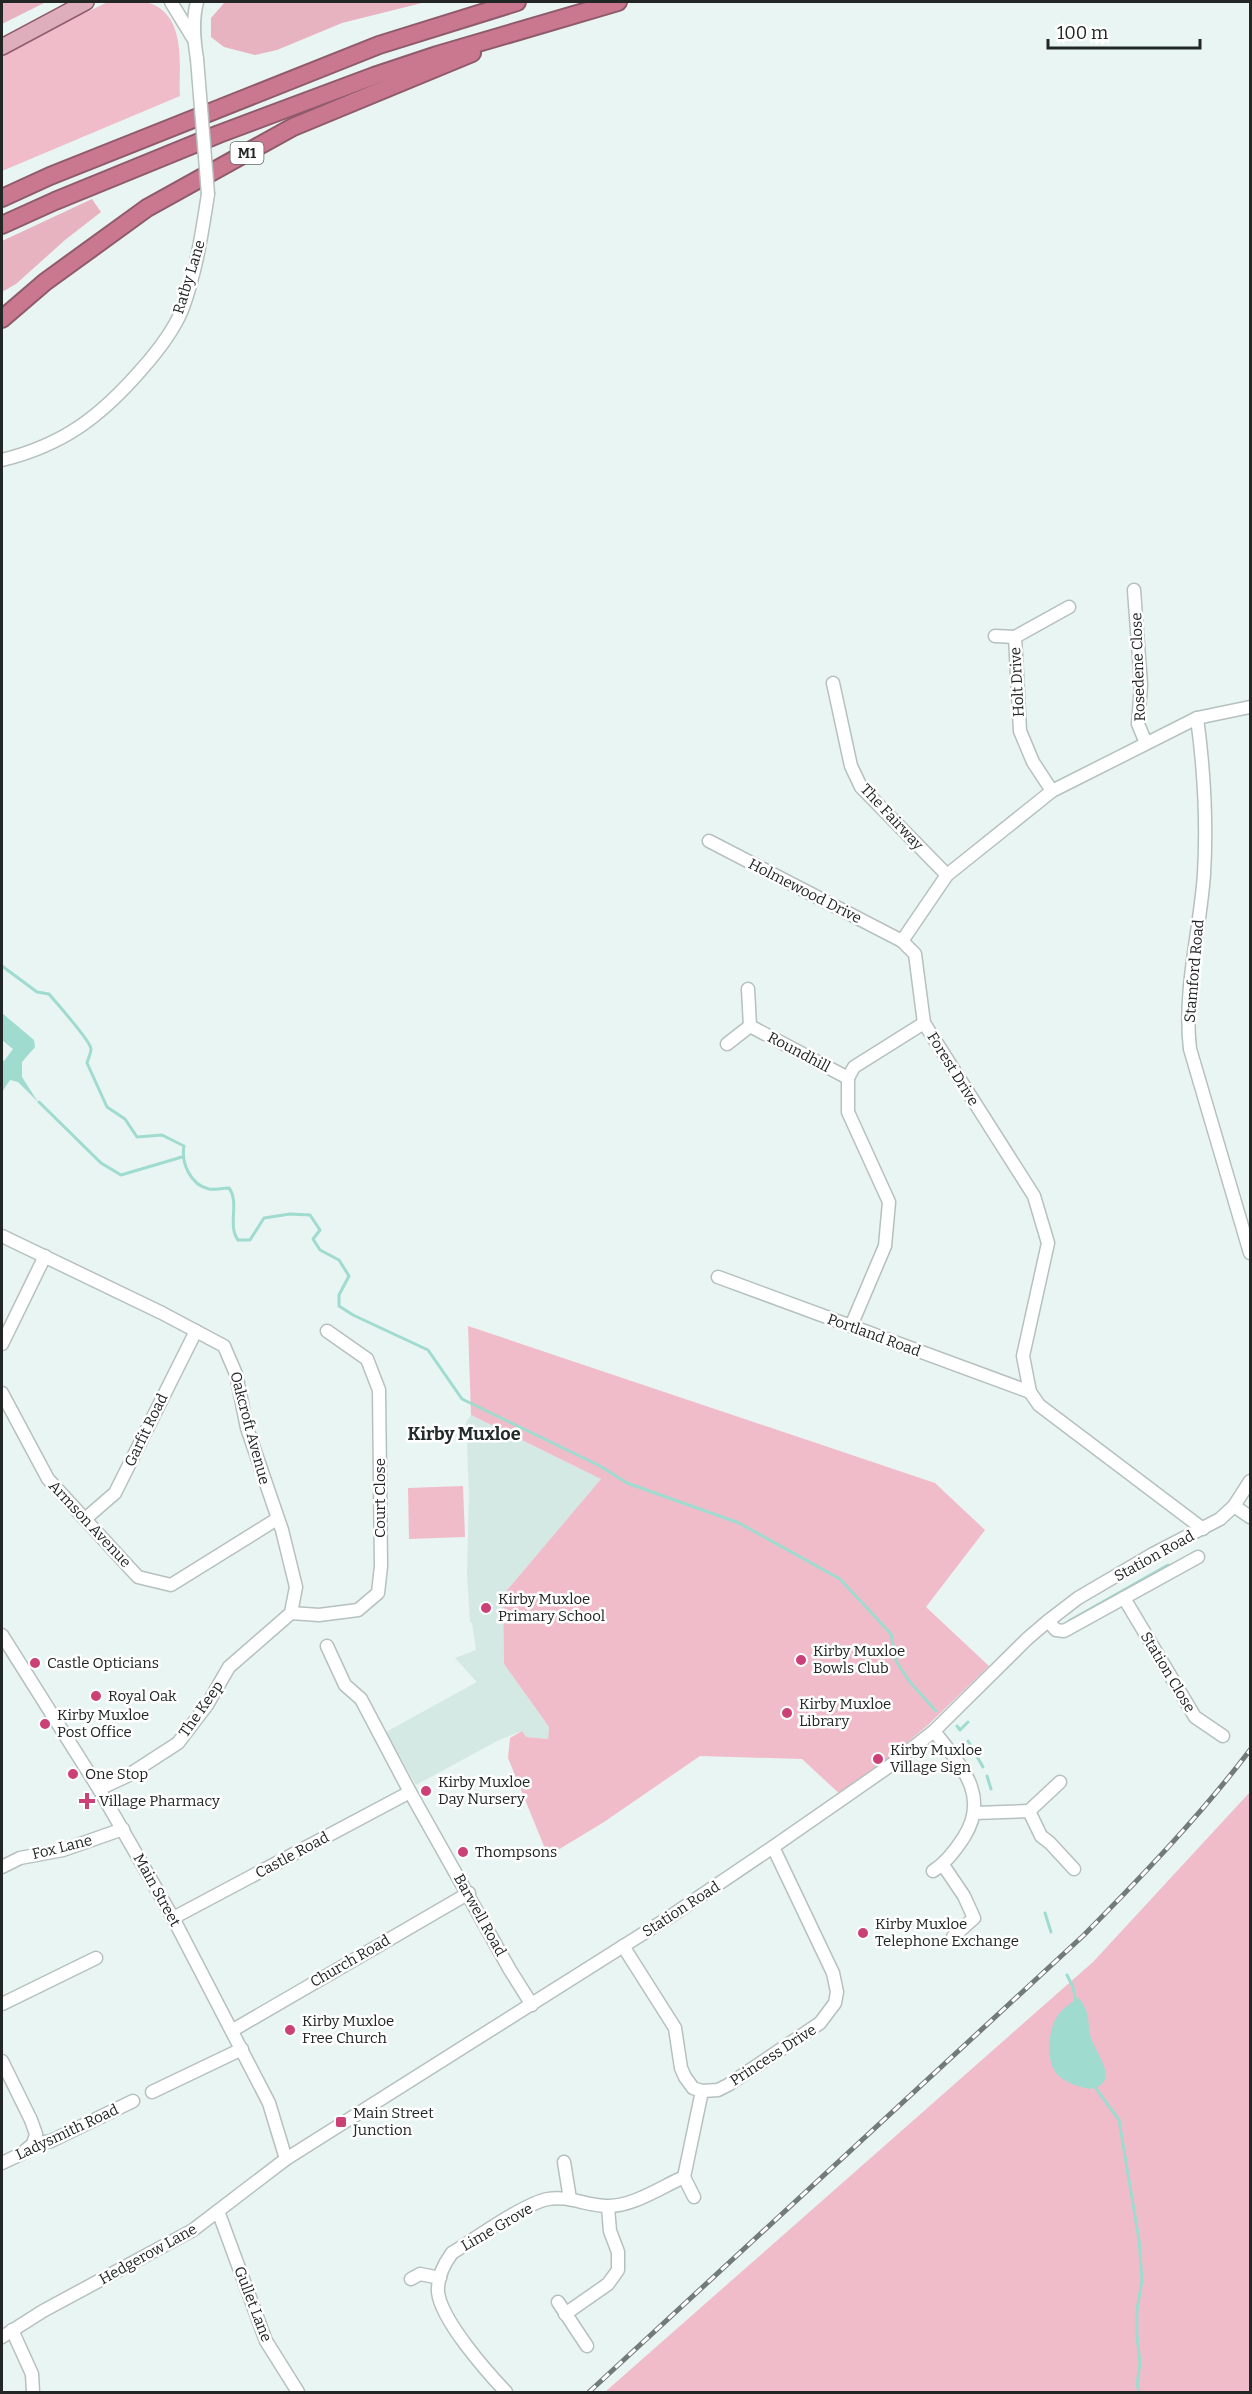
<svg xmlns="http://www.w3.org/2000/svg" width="1252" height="2394" font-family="Bitter,serif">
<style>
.built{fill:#d4e8e4}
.green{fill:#f1bcca}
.forest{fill:#e7b3c0}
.water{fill:#9fdbcf}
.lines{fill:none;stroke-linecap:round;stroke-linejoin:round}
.stream{stroke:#9fdbcf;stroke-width:3}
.minor-casing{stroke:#b6c1bf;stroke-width:15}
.major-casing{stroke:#8f5b6b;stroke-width:18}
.highway-casing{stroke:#8f5b6b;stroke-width:20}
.minor{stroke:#fff;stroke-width:12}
.major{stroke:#dfaebc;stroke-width:15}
.highway{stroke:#ca7890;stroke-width:16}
.rail-casing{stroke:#737b79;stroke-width:5}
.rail{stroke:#fff;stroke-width:3;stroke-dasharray:9;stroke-linecap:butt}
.minor-bridge-casing{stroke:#b6c1bf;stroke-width:15;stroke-linecap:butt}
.minor-bridge{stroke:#fff;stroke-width:12}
.poi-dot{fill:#cb4075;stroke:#fff;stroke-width:2}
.labels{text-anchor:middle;stroke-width:5;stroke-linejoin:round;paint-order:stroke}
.shield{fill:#fff;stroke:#646766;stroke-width:1.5}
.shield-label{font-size:14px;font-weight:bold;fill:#222625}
.street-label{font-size:15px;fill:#222625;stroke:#fff}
.poi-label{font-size:15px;fill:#222625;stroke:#fff;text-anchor:start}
.quarter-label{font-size:18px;font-weight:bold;fill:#232c2a;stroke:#fff}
</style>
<rect width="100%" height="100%" fill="#e9f5f2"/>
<!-- built -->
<path class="built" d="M471,1415l130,64 -98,116 1,69 45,63 -1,12 -23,-2 -3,-6 -23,9 -83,45 -30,-53 91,-50 -22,-24 21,-8 -4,-28 -2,1 -3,-49 2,-79 -3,-73z"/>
<!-- green -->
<g class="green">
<path d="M108,2c11,0 27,-2 38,0 41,11 33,61 34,94l-178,75v-119z"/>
<path d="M468,1326l467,157 50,47 -59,77 63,59 -60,58 -86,73 -41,-38 -102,-3 -96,66 -56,34 -40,-98 2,-20 12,-7 4,6 22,2 1,-12 -45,-63 -1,-69 98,-116 -130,-64z"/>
<path d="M463,1486l2,51 -56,2 -1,-51z"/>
<path d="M1250,1792v600h-645l488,-430z"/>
</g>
<!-- forest -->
<g class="forest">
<path d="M5,2h41l-44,22v-21z"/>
<path d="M225,2h201l-84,21 -65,27 -22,5 -31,-8 -13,-10v-19z"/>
<path d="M92,199l9,13 -36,28 -49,44 -14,8v-51z"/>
</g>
<!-- water -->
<g class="water">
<path d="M2,1013l32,27 1,7 -13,15v15l16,25 -20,-20 -8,-2 -8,12v-32l2,1 9,-12 -11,-9z"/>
<path d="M1079,1998c12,16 8,23 12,40 5,16 31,45 -1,51 -10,-2 -22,-5 -30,-12 -15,-11 -12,-43 -5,-57 5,-10 15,-17 24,-22z"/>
</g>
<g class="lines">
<!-- stream -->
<g class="stream">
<path d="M2,966l35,26 12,2c8,10 42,47 42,55 0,4 -3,10 -4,14l20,44 18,12 12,18 25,-2 22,11c-3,16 6,39 25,43 6,1 13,-1 20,-1 11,15 -2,37 9,52h12l14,-22 26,-4 20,1 10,15 -7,9 7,11 19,10 10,16 -10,19v11l14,9 75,35 34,49 138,67 27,17 112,40 101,56 51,55 5,27 13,20 27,30"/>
<path d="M39,1102l62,61 20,12 61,-18"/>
<path d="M1069,1621l99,-56"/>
<path d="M957,1726l3,4 8,-8"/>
<path d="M968,1741l15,26"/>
<path d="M987,1776l4,13"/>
<path d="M1045,1913l6,19"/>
<path d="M1067,1975l6,12 3,15"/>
<path d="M1095,2087l24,33 20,120 3,40 -5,30v26l3,27 -3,21 2,8"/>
</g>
<!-- minor casing -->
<g class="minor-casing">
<g id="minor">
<path d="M171,2l22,36"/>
<path d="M197,59c-3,-19 -5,-38 0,-57"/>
<path d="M2,460c61,-15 98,-43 139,-90 16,-18 32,-38 41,-60 14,-37 20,-77 26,-116"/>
<path d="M1134,590l7,95 -3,39 8,19"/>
<path d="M995,636l20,1"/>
<path d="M833,683l18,83 10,21 86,88"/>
<path d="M1197,718c7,51 10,104 7,156 -4,58 -21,116 -14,175l60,204"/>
<path d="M1052,791l-19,-29 -13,-31 -5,-94 54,-30"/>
<path d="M709,841l193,100"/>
<path d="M748,989l2,37"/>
<path d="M727,1044l23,-18 98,52"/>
<path d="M2,1236l160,77 62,33 12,28 11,54 35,102 14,57 -5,26"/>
<path d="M718,1277l312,115"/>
<path d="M851,1326l34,-80 4,-44 -41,-90v-34l6,-11 70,-44"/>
<path d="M2,1344l43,-88"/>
<path d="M2,1393l46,86 90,98 33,8 106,-66"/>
<path d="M1234,1506l16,11"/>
<path d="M85,1519l30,-26 81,-162"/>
<path d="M1203,1529l-164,-124 -9,-13 -7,-36 25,-113 -14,-47 -110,-173 -9,-69 -13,-13 45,-66 105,-84 145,-73 53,-11"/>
<path d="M1124,1598l71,119 28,19"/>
<path d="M291,1613l28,2 39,-5 20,-17 3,-27 -2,-176 -12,-31 -40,-28"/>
<path d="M1048,1621l8,9 8,1 134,-74"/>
<path d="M2,1635l97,154 74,129 96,185 17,56"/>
<path d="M327,1646l18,39 16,14 49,93 100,178 22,35"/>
<path d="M99,1789l28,-13 51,-33 29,-38 22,-38 62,-54"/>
<path d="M1029,1811l31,-29"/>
<path d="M975,1813l54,-2 12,25 9,7 24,26"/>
<path d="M943,1865l21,31 10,22 -21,19"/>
<path d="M2,1867l18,-9 43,-8 60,-21"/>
<path d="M933,1871c13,-8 22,-20 31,-34 27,-43 -5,-73 -30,-106"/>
<path d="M173,1918l237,-126"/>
<path d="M623,1946l52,82 6,40 4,9 8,11 9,3 16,-1 10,-5 92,-62 15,-20 2,-11 -4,-19 -60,-126"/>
<path d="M2,2004l94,-46"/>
<path d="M233,2030l236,-137"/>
<path d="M2,2061l29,59 5,14 -3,10"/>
<path d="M152,2092l90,-43"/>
<path d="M564,2162l6,37"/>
<path d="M2,2163l19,-9 12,-10 18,-3 82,-40"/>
<path d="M684,2177l10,20"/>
<path d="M218,2211l48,130 32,51"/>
<path d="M411,2279l9,-5 20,4"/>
<path d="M558,2302l29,44"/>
<path d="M565,2314l43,-30 10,-14v-18l-8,-21 -2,-24"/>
<path d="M12,2330l20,44 1,18"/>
<path d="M2,2337l41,-26 150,-81 93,-71 385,-243 102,-69 118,-82 43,-34 94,-93 20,-17 30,-23 75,-44 67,-35 14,-13 16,-25"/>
<path d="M506,2392c-19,-20 -65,-72 -68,-100 -1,-14 6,-28 14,-39 23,-14 71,-49 96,-54 20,-4 39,7 59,7 25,1 54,-19 77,-29l18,-86"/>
</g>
</g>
<!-- major casing -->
<g class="major-casing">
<path id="major" d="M2,47l84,-45"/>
</g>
<!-- highway casing -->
<g class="highway-casing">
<g id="highway">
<path d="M2,198l48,-22 329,-131 138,-43"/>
<path d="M2,225l53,-24 164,-67 155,-58 63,-21 181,-53"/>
<path d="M2,319l43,-37 102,-74 146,-81 179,-74"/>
</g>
</g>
<!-- minor -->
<use href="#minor" class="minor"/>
<!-- major -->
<use href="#major" class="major"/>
<!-- highway -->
<use href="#highway" class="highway"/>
<!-- rail casing -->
<g class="rail-casing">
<path id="rail" d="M589,2392l495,-457c58,-59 116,-119 166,-185"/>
</g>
<!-- rail -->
<use href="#rail" class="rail"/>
<!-- minor-bridge casing -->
<g class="minor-bridge-casing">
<path id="minor-bridge" d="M197,59l11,135"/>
</g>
<!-- minor-bridge -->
<use href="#minor-bridge" class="minor-bridge"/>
</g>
<!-- markers -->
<g class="poi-dot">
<circle cx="486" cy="1608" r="6"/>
<circle cx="801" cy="1660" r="6"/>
<circle cx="35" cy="1663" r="6"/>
<circle cx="96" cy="1696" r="6"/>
<circle cx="787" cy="1713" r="6"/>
<circle cx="45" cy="1724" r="6"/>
<circle cx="878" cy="1759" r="6"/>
<circle cx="73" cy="1774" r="6"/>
<circle cx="426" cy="1791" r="6"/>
<path d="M84 1792h6v6h6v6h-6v6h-6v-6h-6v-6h6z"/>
<circle cx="463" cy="1852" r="6"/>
<circle cx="863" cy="1933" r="6"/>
<circle cx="290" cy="2030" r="6"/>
<rect x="335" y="2116" width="12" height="12" rx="3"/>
</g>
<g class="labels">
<!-- shield labels -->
<rect class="shield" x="230.5" y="142" width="33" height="22" rx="4.5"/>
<g class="shield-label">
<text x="247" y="158">M1</text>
</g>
<!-- street labels -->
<g class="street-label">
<text transform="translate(189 277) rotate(-73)" y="5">Ratby Lane</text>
<text transform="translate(1138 667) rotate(-92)" y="5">Rosedene Close</text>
<text transform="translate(1017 682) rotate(-93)" y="5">Holt Drive</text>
<text transform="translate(892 817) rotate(47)" y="5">The Fairway</text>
<text transform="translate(805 891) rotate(27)" y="5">Holmewood Drive</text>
<text transform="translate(1194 971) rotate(-85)" y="5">Stamford Road</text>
<text transform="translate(799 1052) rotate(28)" y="5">Roundhill</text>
<text transform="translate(953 1069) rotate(58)" y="5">Forest Drive</text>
<text transform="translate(874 1335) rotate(20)" y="5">Portland Road</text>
<text transform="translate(250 1428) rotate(75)" y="5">Oakcroft Avenue</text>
<text transform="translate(146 1430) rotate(-64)" y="5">Garfit Road</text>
<text transform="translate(380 1498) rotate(-90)" y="5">Court Close</text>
<text transform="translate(90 1524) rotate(47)" y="5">Armson Avenue</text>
<text transform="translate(1154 1556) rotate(-29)" y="5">Station Road</text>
<text transform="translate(1168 1672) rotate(59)" y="5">Station Close</text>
<text transform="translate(201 1709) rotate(-55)" y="5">The Keep</text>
<text transform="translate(62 1847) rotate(-14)" y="5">Fox Lane</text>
<text transform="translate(292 1855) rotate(-28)" y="5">Castle Road</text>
<text transform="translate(157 1890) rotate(61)" y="5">Main Street</text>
<text transform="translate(681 1909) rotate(-33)" y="5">Station Road</text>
<text transform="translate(480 1915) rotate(61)" y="5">Barwell Road</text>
<text transform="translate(350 1961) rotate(-30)" y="5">Church Road</text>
<text transform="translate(773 2055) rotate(-33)" y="5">Princess Drive</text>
<text transform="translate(67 2132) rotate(-25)" y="5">Ladysmith Road</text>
<text transform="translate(497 2227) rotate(-30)" y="5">Lime Grove</text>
<text transform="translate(148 2254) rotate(-29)" y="5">Hedgerow Lane</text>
<text transform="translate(253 2304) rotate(69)" y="5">Gullet Lane</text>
</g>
<!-- poi labels -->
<g class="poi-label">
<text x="498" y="1604">Kirby Muxloe<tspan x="498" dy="17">Primary School</tspan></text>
<text x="813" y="1656">Kirby Muxloe<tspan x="813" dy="17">Bowls Club</tspan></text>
<text x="47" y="1668">Castle Opticians</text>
<text x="108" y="1701">Royal Oak</text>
<text x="799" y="1709">Kirby Muxloe<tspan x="799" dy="17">Library</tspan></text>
<text x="57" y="1720">Kirby Muxloe<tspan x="57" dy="17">Post Office</tspan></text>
<text x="890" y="1755">Kirby Muxloe<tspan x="890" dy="17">Village Sign</tspan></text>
<text x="85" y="1779">One Stop</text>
<text x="438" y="1787">Kirby Muxloe<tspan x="438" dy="17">Day Nursery</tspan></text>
<text x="99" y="1806">Village Pharmacy</text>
<text x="475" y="1857">Thompsons</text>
<text x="875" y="1929">Kirby Muxloe<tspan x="875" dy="17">Telephone Exchange</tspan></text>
<text x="302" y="2026">Kirby Muxloe<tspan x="302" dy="17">Free Church</tspan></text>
<text x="353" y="2118">Main Street<tspan x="353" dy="17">Junction</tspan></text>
</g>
<!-- quarter labels -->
<g class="quarter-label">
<text x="464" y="1440">Kirby Muxloe</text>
</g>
</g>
<!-- border -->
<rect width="1252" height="2394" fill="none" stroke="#222625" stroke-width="6"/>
<!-- scale -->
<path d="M1048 39v9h152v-9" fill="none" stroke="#222625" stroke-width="3"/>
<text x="1057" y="39" font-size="18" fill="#222625" stroke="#ffffff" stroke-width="4.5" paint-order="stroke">100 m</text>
</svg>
